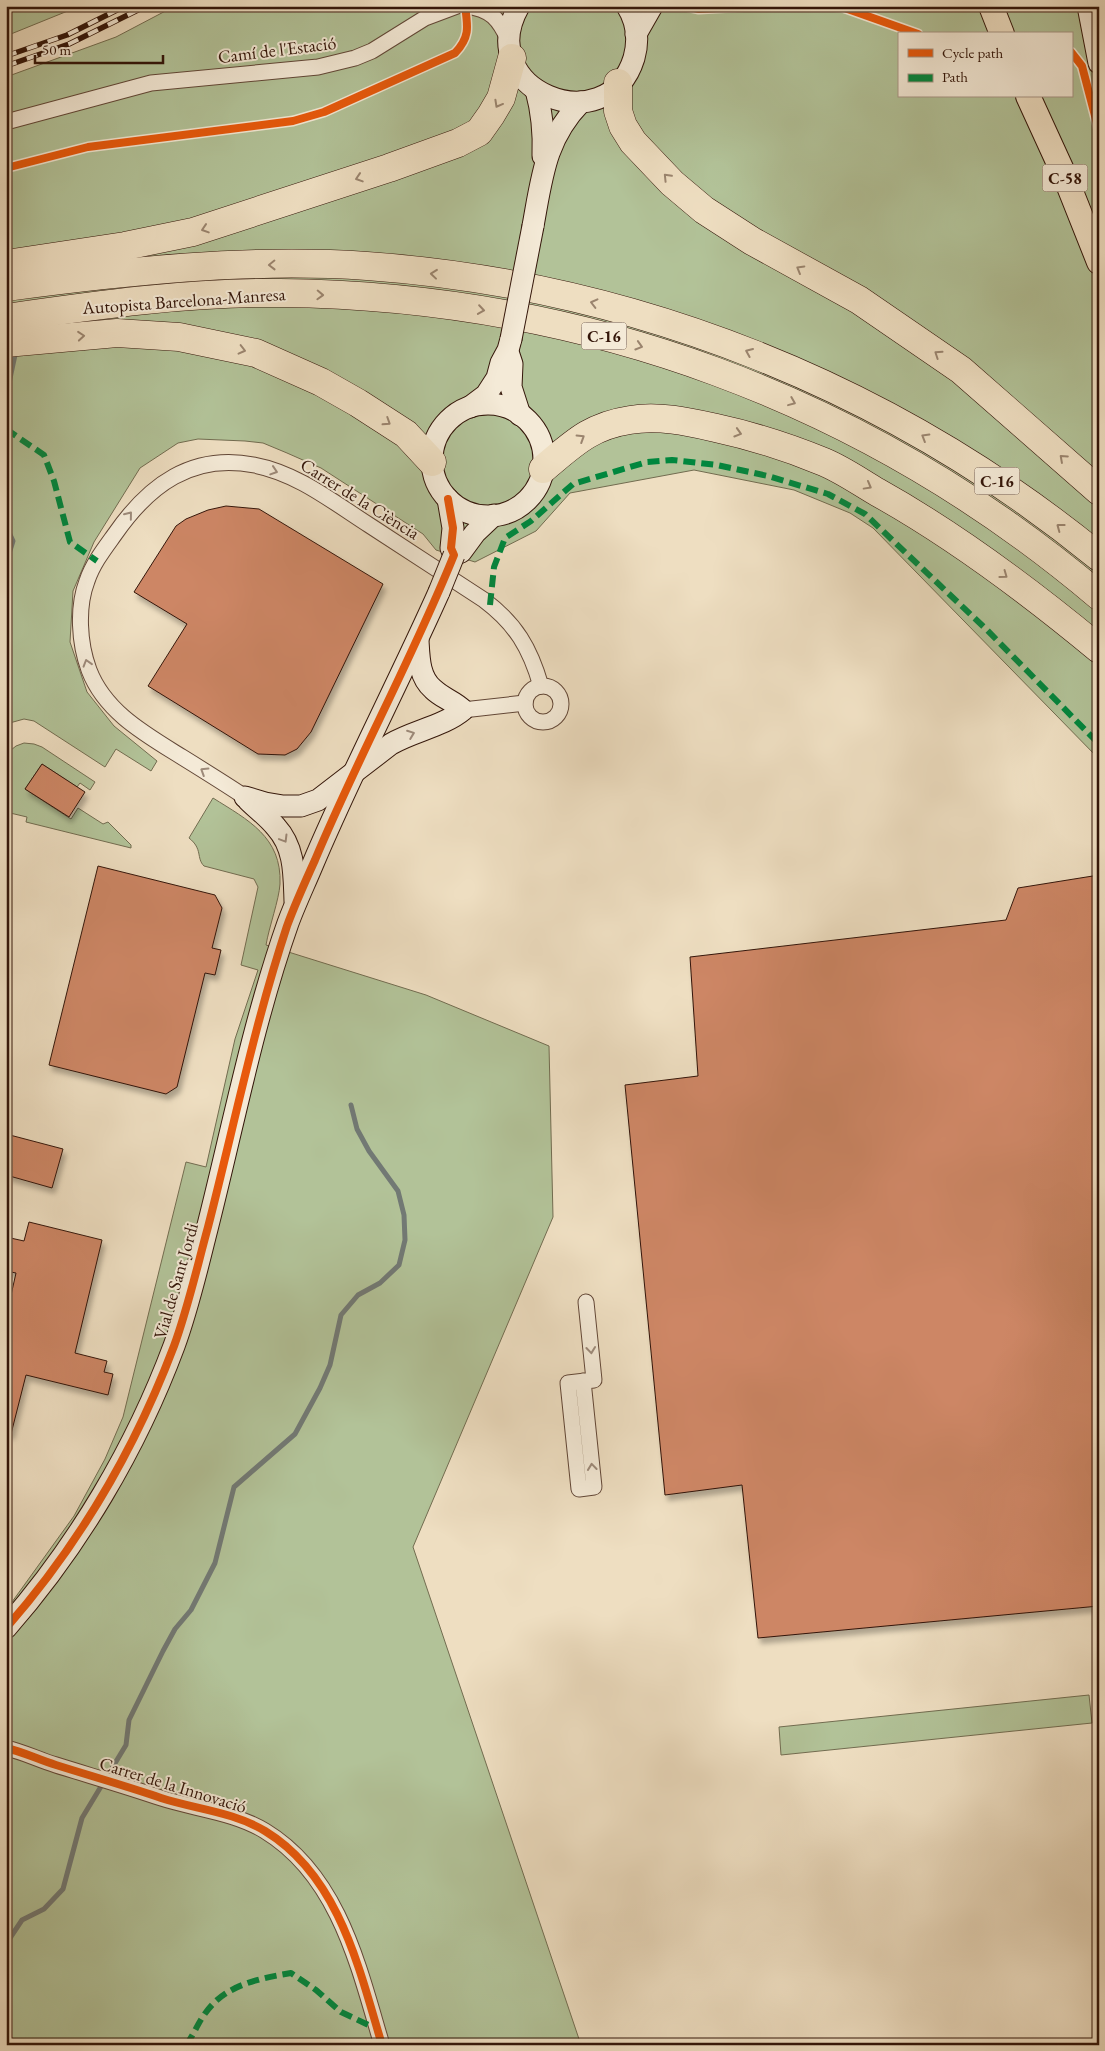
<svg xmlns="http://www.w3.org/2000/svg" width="1105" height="2051" font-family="'EB Garamond',serif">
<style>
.green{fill:#b2c298;stroke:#726c50;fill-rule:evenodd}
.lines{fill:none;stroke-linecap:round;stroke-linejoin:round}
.stream{stroke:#727974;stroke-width:5}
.building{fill:#cd8665;stroke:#331509;filter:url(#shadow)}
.street-casing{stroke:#624737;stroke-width:17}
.secondary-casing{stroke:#331509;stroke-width:23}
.primary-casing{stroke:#331509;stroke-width:26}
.highway-casing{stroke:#331509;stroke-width:29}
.street{stroke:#f4ead7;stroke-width:15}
.secondary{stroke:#f4ead7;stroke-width:21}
.primary{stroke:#eedec1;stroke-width:24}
.highway{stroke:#eedec1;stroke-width:28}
.rail-casing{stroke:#331509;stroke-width:5.5}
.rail{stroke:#f4ead7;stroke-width:4;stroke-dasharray:11;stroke-linecap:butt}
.secondary-bridge-casing{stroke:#331509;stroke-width:23;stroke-linecap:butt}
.secondary-bridge{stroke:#f4ead7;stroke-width:21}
.quiet{stroke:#00873e;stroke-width:6;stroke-dasharray:12 6;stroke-linecap:butt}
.cycleway-casing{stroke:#f4ead7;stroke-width:11}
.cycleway{stroke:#e8590c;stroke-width:8}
.oneway{stroke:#9a846e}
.oneway2{stroke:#9d8a7a}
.labels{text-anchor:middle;stroke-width:4;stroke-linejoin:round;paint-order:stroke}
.shield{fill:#f4ead7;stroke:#6d5547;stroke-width:1}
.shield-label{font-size:16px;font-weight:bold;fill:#331509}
.street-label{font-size:18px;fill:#331509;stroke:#f4ead7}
</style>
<defs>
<filter id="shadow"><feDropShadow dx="3" dy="5.5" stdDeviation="2.5" flood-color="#0004"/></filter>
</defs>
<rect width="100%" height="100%" fill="#eedec1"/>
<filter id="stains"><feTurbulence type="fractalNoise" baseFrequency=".004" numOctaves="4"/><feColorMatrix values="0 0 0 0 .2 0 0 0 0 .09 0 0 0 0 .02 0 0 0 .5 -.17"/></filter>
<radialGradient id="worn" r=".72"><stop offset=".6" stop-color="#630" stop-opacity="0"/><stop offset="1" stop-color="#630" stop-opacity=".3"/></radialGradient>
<!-- green -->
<g class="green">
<path d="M6,6h74l-74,30z"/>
<path d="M175,6h924v753l-226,-231 -23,-15 -56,-23 -100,-20 -124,23 -34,38 -61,31 -39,-12 -13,-16 -102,-66 -34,-15 -24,-10 -18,-2 -47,-2 -20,4 -38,25 -46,74 -21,49 -3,51 17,50 27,34 43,35 -6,10 -35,-22 -11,18 -71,-46 -10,-2 -18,5v-647l110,-40zM899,34h172v62h-172z"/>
<path d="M24,743l10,1 8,3 53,35 -5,8 -10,-7 -3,4 -35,-23 -17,25 46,30 7,-11 25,16 5,-2 23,23v3l-105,-26 1,-5 -21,-5v-58l10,-8z"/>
<path d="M213,798c35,22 69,39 67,86 -1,16 -11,43 -14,61l160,50 123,51 4,171 -140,330 168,498h-575v-445l6,2 62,-86 31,-57 18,-42 63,-255 20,5 29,-128 23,-69 -17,-5 17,-78 -4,-8 -50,-13c-8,-8 -1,-17 -15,-28z"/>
<path d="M1089,1695l3,28 -311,32 -2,-28z"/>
</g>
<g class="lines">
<!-- stream -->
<g class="stream">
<path d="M6,397l9,-42"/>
<path d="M6,526l7,15 -7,22"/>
<path d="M6,1944l16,-24 22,-11 19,-20 19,-71 44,-73 3,-25 34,-69 12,-22 16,-19 24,-47 19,-76 61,-53 25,-46 10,-23 11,-50 17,-20 22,-12 19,-18 6,-25 -1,-25 -6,-24 -29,-40 -12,-22 -6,-24"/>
</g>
</g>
<!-- building -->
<g class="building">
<path d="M226,506l33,3 124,75 -72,148 -14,17 -12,6 -27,-1 -110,-68 39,-62 -53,-32 42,-66 10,-7 22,-9z"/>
<path d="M42,764l43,28 -16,25 -44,-28z"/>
<path d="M98,866l117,29 7,13 -10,40 9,2 -6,25 -10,-2 -28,114 -11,7 -117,-29z"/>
<path d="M1099,875v731l-341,32 -16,-153 -77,10 -40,-410 73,-9 -8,-119 316,-37 12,-32z"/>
<path d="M6,1134l57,15 -11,39 -46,-13z"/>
<path d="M29,1222l73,18 -27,113 32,8 -3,11 9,2 -5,21 -82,-20 -15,59 -5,-1v-130l3,1 7,-31 -10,-2v-34l18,4z"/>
</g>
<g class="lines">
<!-- street casing -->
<g class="street-casing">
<g id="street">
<path d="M466,6c25,3 33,13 43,35"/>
<path d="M6,122l145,-39 167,-16 37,-9 17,-7 53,-33 32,-12"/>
<circle cx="543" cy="704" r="18"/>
<path d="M463,710l62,-7"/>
<path d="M245,797c-21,-14 -42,-27 -63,-40 -37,-23 -77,-45 -93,-87 -10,-27 -12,-63 -2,-89 6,-18 18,-33 28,-47 34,-49 77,-81 139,-69 43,8 79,37 115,60 38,25 77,50 115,75 32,24 46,48 57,86"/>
<path d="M583,1381l11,106 -15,2 -11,-106 26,-3 -8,-78"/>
<path d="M6,1748c18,4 33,12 50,17 35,11 70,21 105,33 34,11 73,14 104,33 74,45 94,137 117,214"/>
</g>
</g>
<!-- secondary casing -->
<g class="secondary-casing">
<g id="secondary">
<path d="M519,6c-48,84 88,139 115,52 5,-18 3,-36 -7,-52"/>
<path d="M1088,6l11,57"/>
<path d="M636,34l16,-28"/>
<path d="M536,90c6,22 8,43 7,66"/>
<path d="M533,226c9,-49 12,-87 48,-124"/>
<path d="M509,355l3,9 -1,23 9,28"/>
<circle cx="488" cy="460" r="56"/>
<path d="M470,407l16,-12 11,-17 4,-15 7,-13 3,-11"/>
<path d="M448,499l5,29 -2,20 3,7 7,-3 14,-19 19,-18"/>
<path d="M245,797l20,6 18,3h18l17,-6 73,-56c22,-13 53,-18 72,-34 -9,-9 -21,-12 -30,-21 -14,-12 -14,-31 -15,-49"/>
<path d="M248,800c9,9 20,17 28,27 19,21 18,47 19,74"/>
<path d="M6,1628c72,-82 130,-180 168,-282 13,-35 22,-73 31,-109 27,-105 47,-212 83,-314 7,-19 16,-38 24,-57 39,-93 86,-182 127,-274"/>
</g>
</g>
<!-- primary casing -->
<g class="primary-casing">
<g id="primary">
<path d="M991,6l11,28"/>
<path d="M1028,96l38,83 33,83"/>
</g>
</g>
<!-- highway casing -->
<g class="highway-casing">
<g id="highway">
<path d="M618,83v28l5,15 10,16 39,41 32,27 48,31 107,59 102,70 138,121"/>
<path d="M6,264l119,-18 68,-14 196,-64 69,-25 21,-11 12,-17 10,-17 11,-40"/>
<path d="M6,287c119,-16 241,-29 361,-21 268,19 524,121 732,291"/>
<path d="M6,318c91,-13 183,-26 274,-25 305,3 586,106 819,303"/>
<path d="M6,343l111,-10 62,4 77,16 65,29 37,21 48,31 26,28"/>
<path d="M543,469c30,-25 47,-43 87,-49 29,-5 59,2 86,8 37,8 74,20 108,34 19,8 36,20 53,30 79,44 152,99 222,157"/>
</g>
</g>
<!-- street -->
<use href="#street" class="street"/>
<!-- secondary -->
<use href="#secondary" class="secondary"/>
<!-- primary -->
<use href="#primary" class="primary"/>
<!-- highway -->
<use href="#highway" class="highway"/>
<!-- rail casing -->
<g class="rail-casing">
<g id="rail">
<path d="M6,56l61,-21 58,-29"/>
<path d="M6,66l63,-22 77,-38"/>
</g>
</g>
<!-- rail -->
<use href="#rail" class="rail"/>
<!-- secondary-bridge casing -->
<g class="secondary-bridge-casing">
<g id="secondary-bridge">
<path d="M511,339l22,-113"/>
<path d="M439,592l15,-37"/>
</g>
</g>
<!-- secondary-bridge -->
<use href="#secondary-bridge" class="secondary-bridge"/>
<!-- quiet -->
<g class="quiet">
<path d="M6,429l38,26 10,26 16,61 27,19"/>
<path d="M490,605l4,-38 11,-29 26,-17 42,-37 74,-22 25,-2 45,5 51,11 60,18 37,20 122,116 112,114"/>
<path d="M186,2045c7,-9 11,-20 18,-30 20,-30 53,-36 87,-42l25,17 25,22 36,17"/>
</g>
<!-- cycleway casing -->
<g class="cycleway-casing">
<g id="cycleway">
<path d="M685,6l14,3 54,-3"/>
<path d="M824,6l18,1 76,27"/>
<path d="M1071,52l11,14 17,65"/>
<path d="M6,168l82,-21 205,-26 31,-9 131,-59c15,-16 13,-26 10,-47"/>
<path d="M6,1628c72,-82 129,-179 168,-282 14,-38 23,-79 34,-119 26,-101 46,-201 79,-301 8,-22 18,-44 28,-66 43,-103 97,-201 139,-305l-3,-7 2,-20 -5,-29"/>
<path d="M6,1748c18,4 33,12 50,17 35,11 70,21 105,33 34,11 73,14 104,33 74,45 94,137 117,214"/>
</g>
</g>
<!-- cycleway -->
<use href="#cycleway" class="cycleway"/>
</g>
<!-- one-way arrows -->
<defs><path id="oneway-chevron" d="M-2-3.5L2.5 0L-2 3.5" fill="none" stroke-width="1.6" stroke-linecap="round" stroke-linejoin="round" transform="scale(1.25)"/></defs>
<g class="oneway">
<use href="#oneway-chevron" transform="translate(498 104) rotate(119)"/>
<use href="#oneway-chevron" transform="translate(667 177) rotate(-134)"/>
<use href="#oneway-chevron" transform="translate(359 178) rotate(162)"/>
<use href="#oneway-chevron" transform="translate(205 229) rotate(162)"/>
<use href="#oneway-chevron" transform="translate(272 265) rotate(179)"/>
<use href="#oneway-chevron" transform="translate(800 269) rotate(-150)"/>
<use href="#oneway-chevron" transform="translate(434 274) rotate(-174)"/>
<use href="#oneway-chevron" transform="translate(320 295) rotate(2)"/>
<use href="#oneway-chevron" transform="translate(594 303) rotate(-166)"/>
<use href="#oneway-chevron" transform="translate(481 310) rotate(8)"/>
<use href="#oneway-chevron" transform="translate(81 336) rotate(-5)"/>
<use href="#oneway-chevron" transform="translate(639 346) rotate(17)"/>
<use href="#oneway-chevron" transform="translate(242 350) rotate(14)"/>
<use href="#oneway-chevron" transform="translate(749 352) rotate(-157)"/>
<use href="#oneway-chevron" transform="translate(938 354) rotate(-146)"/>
<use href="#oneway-chevron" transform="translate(792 402) rotate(22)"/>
<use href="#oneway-chevron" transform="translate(387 422) rotate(33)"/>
<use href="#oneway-chevron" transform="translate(738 433) rotate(17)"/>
<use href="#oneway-chevron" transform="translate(925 437) rotate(-149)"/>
<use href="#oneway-chevron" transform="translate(581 438) rotate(-32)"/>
<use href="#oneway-chevron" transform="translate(1063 458) rotate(-138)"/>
<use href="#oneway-chevron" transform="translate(868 486) rotate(29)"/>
<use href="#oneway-chevron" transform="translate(1060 527) rotate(-143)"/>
<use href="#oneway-chevron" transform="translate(1004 575) rotate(36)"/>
</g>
<g class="oneway2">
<use href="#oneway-chevron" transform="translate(274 471) rotate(18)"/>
<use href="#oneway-chevron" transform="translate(129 515) rotate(-51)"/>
<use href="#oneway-chevron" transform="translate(87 663) rotate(-107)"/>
<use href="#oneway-chevron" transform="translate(411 734) rotate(-21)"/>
<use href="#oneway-chevron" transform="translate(204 771) rotate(-148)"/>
<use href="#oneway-chevron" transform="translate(284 839) rotate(59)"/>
<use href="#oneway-chevron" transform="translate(591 1350) rotate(84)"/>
<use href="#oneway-chevron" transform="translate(592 1467) rotate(-96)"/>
</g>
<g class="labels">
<!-- shield labels -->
<g class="shield">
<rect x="1042.5" y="164.5" width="45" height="27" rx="4"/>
<rect x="581.5" y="322.5" width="45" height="27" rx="4"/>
<rect x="974.5" y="467.5" width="45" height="27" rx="4"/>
</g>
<g class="shield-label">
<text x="1065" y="184">C-58</text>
<text x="604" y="342">C-16</text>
<text x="997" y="487">C-16</text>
</g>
<!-- street labels -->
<g class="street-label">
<text transform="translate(277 50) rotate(-7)" y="6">Camí de l'Estació</text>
<text transform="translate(184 301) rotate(-4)" y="6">Autopista Barcelona-Manresa</text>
<text transform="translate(360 499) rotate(32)" y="6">Carrer de la Ciència</text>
<text transform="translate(176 1281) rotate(-74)" y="6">Vial de Sant Jordi</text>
<text transform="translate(173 1785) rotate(17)" y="6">Carrer de la Innovació</text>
</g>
</g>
<!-- margin -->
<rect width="1105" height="2051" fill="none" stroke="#eedec1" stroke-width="25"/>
<rect x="8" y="8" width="1090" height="2036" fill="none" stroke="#331509" stroke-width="2.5"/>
<rect x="12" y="12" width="1080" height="2026" fill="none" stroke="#331509"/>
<!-- legend -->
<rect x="898" y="32" width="175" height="65" fill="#f4ead7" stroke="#a79585"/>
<rect x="908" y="49" width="25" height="8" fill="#e8590c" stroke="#a79585"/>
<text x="942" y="58" font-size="15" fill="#331509">Cycle path</text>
<rect x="908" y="74" width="25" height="8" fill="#00873e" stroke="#a79585"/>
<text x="942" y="82" font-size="15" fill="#331509">Path</text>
<!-- scale -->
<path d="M35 55v8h128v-8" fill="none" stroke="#331509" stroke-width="2.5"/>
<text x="42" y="55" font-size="15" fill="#331509" stroke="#f4ead7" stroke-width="4" paint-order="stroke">50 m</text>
<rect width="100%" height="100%" filter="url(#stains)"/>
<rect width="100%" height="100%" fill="url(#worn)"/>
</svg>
